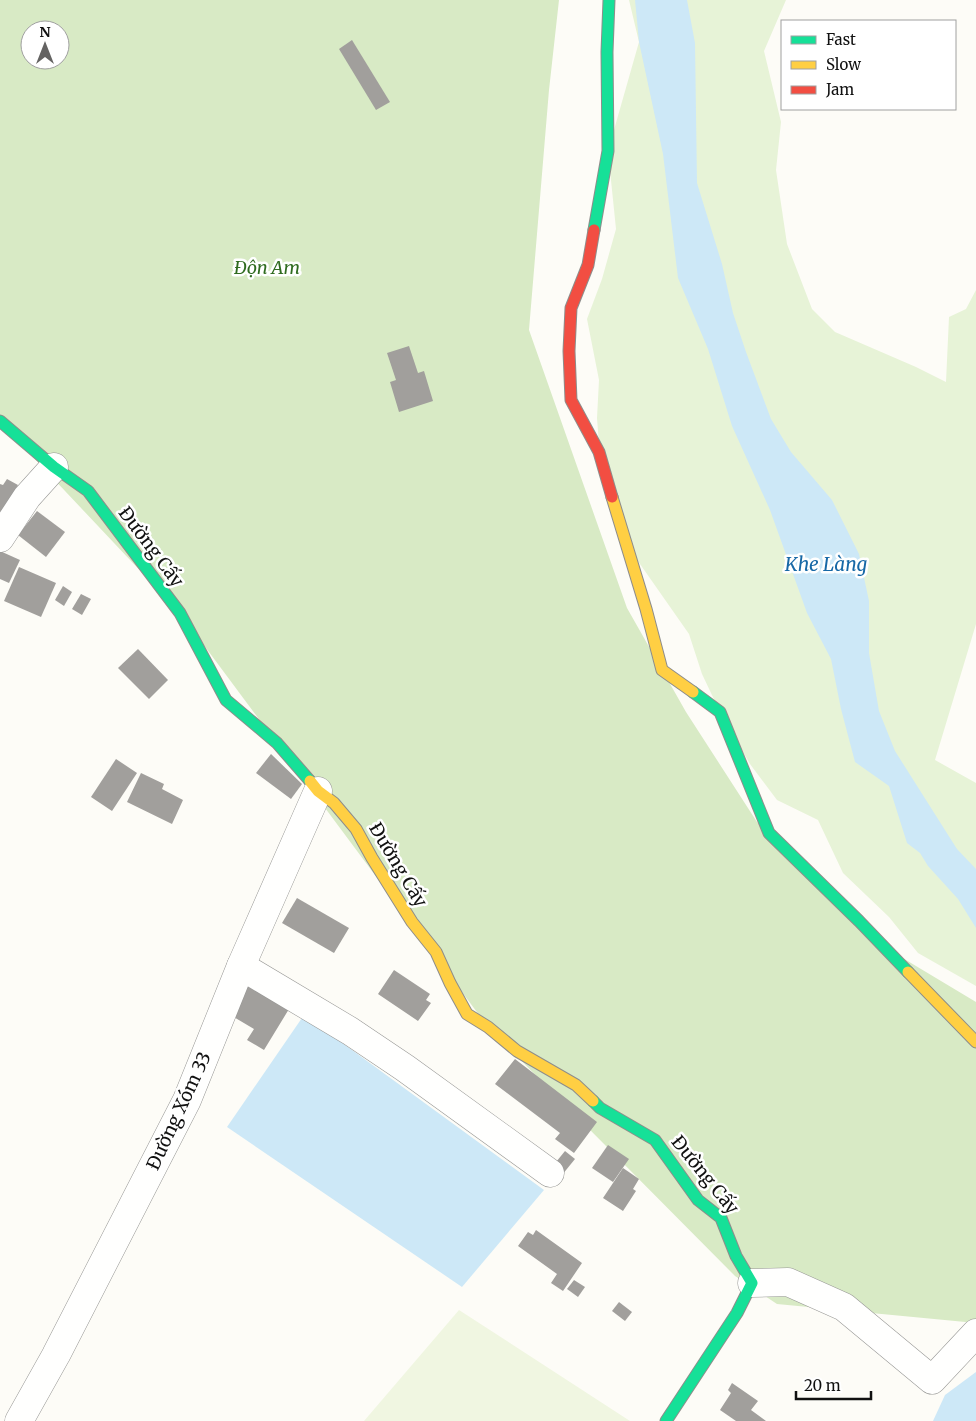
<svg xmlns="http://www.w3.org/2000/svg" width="976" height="1421" font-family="Merriweather,serif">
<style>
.green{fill:#e7f3d7}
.forest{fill:#d8eac5;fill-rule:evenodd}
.pitch{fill:#f0f6e1}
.water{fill:#cde8f7}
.building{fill:#a19f9c}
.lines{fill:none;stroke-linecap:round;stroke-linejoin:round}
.street-casing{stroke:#979795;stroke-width:29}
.fast-casing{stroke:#8e8d8b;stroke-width:13}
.slow-casing{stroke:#8e8d8b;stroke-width:13}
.jam-casing{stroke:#8e8d8b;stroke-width:13}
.street{stroke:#fffffe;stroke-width:28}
.fast{stroke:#16e098;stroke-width:11}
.slow{stroke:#ffcf43;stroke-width:11}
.jam{stroke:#f24e42;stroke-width:11}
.labels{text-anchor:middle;stroke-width:5;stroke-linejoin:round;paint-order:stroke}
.park-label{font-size:18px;font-style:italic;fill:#2f6b1f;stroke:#fff}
.street-label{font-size:18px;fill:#111;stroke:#fff}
.water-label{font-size:19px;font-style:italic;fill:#1768a6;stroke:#fff}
</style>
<rect width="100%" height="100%" fill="#fdfcf7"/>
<!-- green -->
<path class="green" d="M629,0h157l-22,51 17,71 -5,48 11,74 25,65 23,23 81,35 30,15 3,-65 17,-8 10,-19v334l-41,136 41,23v203l-58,-33 -29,-36 -46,-44 -25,-53 -41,-20 -27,-36 -30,-52 -18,-38 -13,-40 -56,-80 -32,-84 -4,-52 2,-38 -12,-61 15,-40 14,-50 -8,-78 31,-109z"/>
<!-- forest -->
<path class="forest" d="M0,0h559l-10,90 -20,240 98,278 59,104 71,110 144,135 75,45v321l-199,-19 -42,-28 -247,-249 -308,-414 -180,-191zM30,30h30v30h-30z"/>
<!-- pitch -->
<path class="pitch" d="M459,1310l171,111h-266z"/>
<!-- water -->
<g class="water">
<path d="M635,0h52l8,43 2,140 25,81 11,49 13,39 25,67 20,33 41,48 27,54 10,47v52l10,58 16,40 62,98 19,20v59l-18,-29 -30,-33 -8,-13 -13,-10 -18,-57 -34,-24 -14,-53 -10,-50 -24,-46 -37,-103 -38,-84 -24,-77 -30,-71 -15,-124 -24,-112z"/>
<path d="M304,1015l240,175 -82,97 -235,-160z"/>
<path d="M976,1372v49h-43l12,-26z"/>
</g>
<!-- building -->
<g class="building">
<path d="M352,40l38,62 -14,8 -37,-61z"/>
<path d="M409,346l9,27 6,-2 9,30 -34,11 -9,-30 6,-2 -9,-27z"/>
<path d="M7,479l11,6 -16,28 -2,-1v-28l3,1z"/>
<path d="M37,511l28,21 -19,25 -28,-22z"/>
<path d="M0,551l20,9 -11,23 -9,-4z"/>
<path d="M19,567l37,16 -15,34 -37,-16z"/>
<path d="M63,586l9,6 -8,14 -9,-6z"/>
<path d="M81,594l10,5 -9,16 -10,-6z"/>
<path d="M138,649l30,31 -19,19 -31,-31z"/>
<path d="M271,754l31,30 -11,15 -35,-26z"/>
<path d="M116,759l21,14 -25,38 -21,-14z"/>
<path d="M141,773l23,11 -2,5 21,11 -11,24 -45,-22z"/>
<path d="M297,898l52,30 -15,25 -52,-30z"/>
<path d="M394,970l36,24 -4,6 5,3 -13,18 -40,-27z"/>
<path d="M245,983l44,26 -25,41 -17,-10 7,-11 -27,-16z"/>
<path d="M515,1059l82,63 -23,31 -19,-14 5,-6 -65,-49z"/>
<path d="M608,1145l21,14 -16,23 -21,-14z"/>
<path d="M565,1151l10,8 -13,16 -10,-8z"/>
<path d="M623,1168l16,11 -6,10 3,2 -13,20 -20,-13z"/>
<path d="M536,1230l46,33 -19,28 -12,-8 6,-9 -39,-28 10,-14 5,3z"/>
<path d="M574,1280l11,7 -7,10 -11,-8z"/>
<path d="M619,1302l13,10 -7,9 -13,-10z"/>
<path d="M732,1383l26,18 -7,9 15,11h-30l-16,-11 11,-17 -3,-3z"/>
</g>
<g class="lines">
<!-- street casing -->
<g class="street-casing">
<g id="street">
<path d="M0,538l27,-41 27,-30"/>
<path d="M241,966l109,65 55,37 145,105"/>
<path d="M752,1283l36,-1 56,25 88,73 44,-47"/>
<path d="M19,1421l37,-66 131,-255 54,-134 77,-175"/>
</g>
</g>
<!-- fast casing -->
<g class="fast-casing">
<g id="fast">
<path d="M594,230l14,-79 -1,-99 2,-52"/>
<path d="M0,421l54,46 34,24 92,122 46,87 51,43 33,38"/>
<path d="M693,692l27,20 49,121 90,88 49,51"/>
<path d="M593,1101l7,7 55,32 43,60 23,18 15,38 16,27 -15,30 -71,108"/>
</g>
</g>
<!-- slow casing -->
<g class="slow-casing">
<g id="slow">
<path d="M612,497l34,112 16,61 31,22"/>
<path d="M310,781l8,10 16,12 22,26 16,29 40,64 24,30 14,31 17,31 21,13 29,24 59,34 17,16"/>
<path d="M908,972l68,70"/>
</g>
</g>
<!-- jam casing -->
<g class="jam-casing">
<path id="jam" d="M594,230l-6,35 -17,43 -2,43 2,49 28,52 13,45"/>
</g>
<!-- street -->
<use href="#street" class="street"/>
<!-- fast -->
<use href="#fast" class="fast"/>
<!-- slow -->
<use href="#slow" class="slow"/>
<!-- jam -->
<use href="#jam" class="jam"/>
</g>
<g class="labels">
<!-- park labels -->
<g class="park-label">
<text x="267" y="274">Độn Am</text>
</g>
<!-- street labels -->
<g class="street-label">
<text transform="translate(151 547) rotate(53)" y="6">Đường Cấy</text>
<text transform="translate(398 865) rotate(59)" y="6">Đường Cấy</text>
<text transform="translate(179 1111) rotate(-65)" y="6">Đường Xóm 33</text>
<text transform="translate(705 1175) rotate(51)" y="6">Đường Cấy</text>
</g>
<!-- water labels -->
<g class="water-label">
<text x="826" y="571">Khe Làng</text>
</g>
</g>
<!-- legend -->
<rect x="781" y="20" width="175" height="90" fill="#ffffff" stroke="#a0a0a0"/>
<rect x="791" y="36" width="25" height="8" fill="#16e098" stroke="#a0a0a0"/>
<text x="826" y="45" font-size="15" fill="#111111">Fast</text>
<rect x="791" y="61" width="25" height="8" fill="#ffcf43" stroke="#a0a0a0"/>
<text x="826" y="70" font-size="15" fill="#111111">Slow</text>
<rect x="791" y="86" width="25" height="8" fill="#f24e42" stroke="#a0a0a0"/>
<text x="826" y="95" font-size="15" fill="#111111">Jam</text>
<!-- north arrow -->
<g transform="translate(45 45)"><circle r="24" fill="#ffffff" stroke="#a0a0a0"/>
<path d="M0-4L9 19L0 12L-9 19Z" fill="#646362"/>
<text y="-8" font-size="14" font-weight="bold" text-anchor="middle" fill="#111111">N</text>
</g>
<!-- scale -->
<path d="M796 1391v8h75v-8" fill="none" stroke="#111111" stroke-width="2.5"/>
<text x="804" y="1391" font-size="15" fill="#111111" stroke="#ffffff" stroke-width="4" paint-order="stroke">20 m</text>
</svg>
